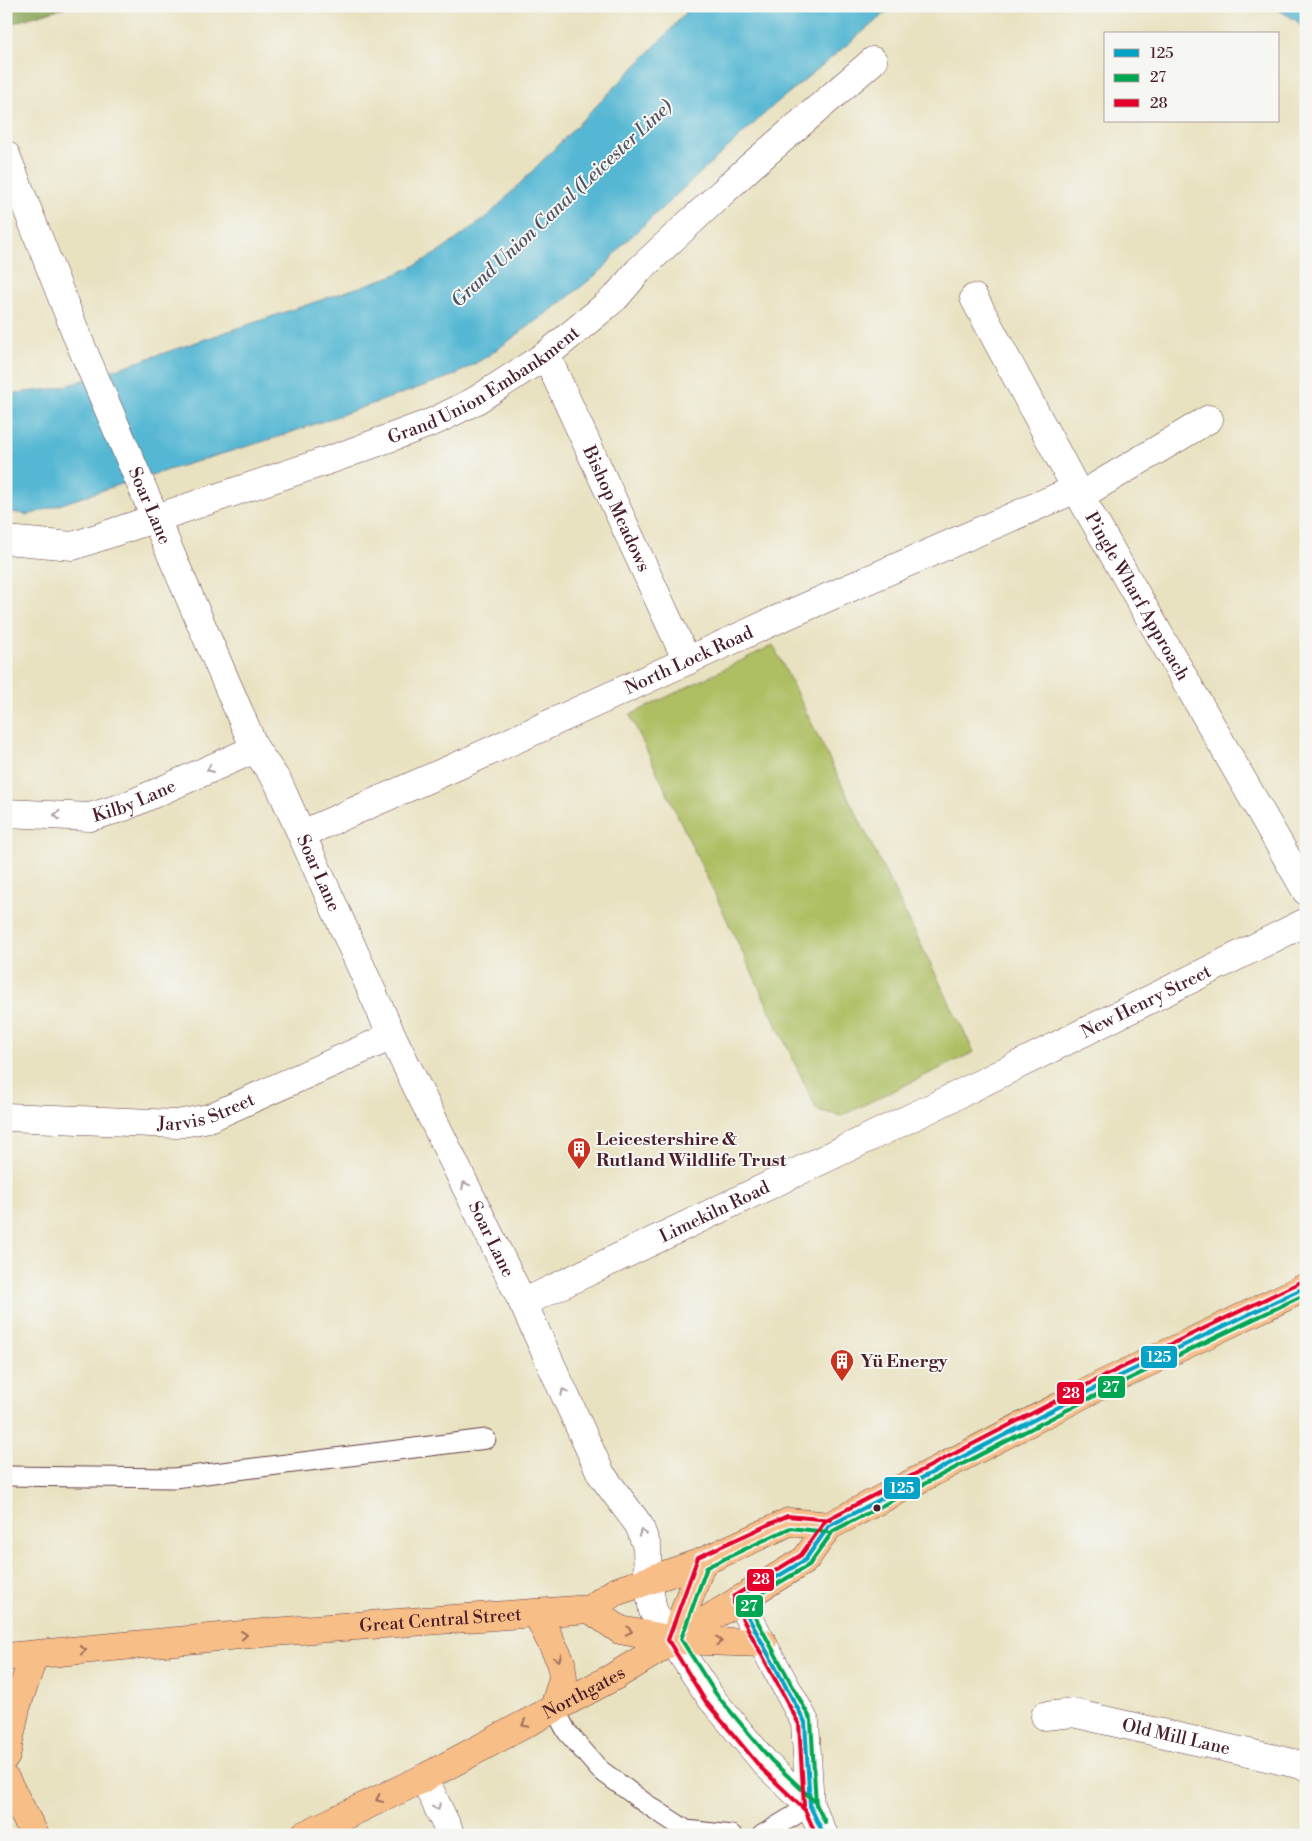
<svg xmlns="http://www.w3.org/2000/svg" width="1312" height="1841" font-family="'Libre Bodoni',serif">
<style>
.green{fill:#aebf63;stroke:#7c6f47}
.forest{fill:#8aa659;stroke:#6a6242}
.water{fill:#55b7d3;stroke:#506b7f}
.lines{fill:none;stroke-linecap:round;stroke-linejoin:round}
.service-casing{stroke:#623c42;stroke-width:21}
.pedestrian-casing{stroke:#623c42;stroke-width:29}
.minor-casing{stroke:#623c42;stroke-width:29}
.tertiary-casing{stroke:#623c42;stroke-width:29}
.primary-casing{stroke:#623c42;stroke-width:29}
.service{stroke:#fff;stroke-width:19}
.pedestrian{stroke:#fff;stroke-width:28}
.minor{stroke:#fff;stroke-width:28}
.tertiary{stroke:#fff;stroke-width:28}
.primary{stroke:#f7be88;stroke-width:28}
.bus-1-casing{stroke:#f6f6f2;stroke-width:8}
.bus-2-casing{stroke:#f6f6f2;stroke-width:8}
.bus-3-casing{stroke:#f6f6f2;stroke-width:8}
.bus-1{stroke:#04a2c6;stroke-width:4}
.bus-2{stroke:#00a651;stroke-width:4}
.bus-3{stroke:#e4002b;stroke-width:4}
.oneway{stroke:#ae9aa0}
.oneway2{stroke:#a06e5a}
.bus-dot{fill:#4a1f2b;stroke:#f6f6f2;stroke-width:2}
.labels{text-anchor:middle;stroke-width:4;stroke-linejoin:round;paint-order:stroke}
.street-label{font-size:18px;fill:#4a1f2b;stroke:#f6f6f2}
.poi-label{font-size:18px;font-weight:bold;fill:#4a1f2b;stroke:#f6f6f2;text-anchor:start}
.water-label{font-size:19px;font-style:italic;fill:#4e5466;stroke:#f6f6f2}
.line-badge{stroke:#f6f6f2;stroke-width:2}
.badge-label{font-size:14px;text-anchor:middle;font-weight:bold;fill:#fff}
</style>
<rect width="100%" height="100%" fill="#f6f6f2"/>
<filter id="ink" filterUnits="userSpaceOnUse"><feTurbulence type="fractalNoise" baseFrequency=".02" numOctaves="2"/><feDisplacementMap in="SourceGraphic" scale="10" xChannelSelector="R" yChannelSelector="G"/><feConvolveMatrix kernelMatrix="1 2 1 2 8 2 1 2 1" color-interpolation-filters="sRGB"/></filter>
<filter id="wash" filterUnits="userSpaceOnUse"><feTurbulence type="fractalNoise" baseFrequency=".0096" numOctaves="4" result="noise"/><feDisplacementMap in="SourceGraphic" scale="20" xChannelSelector="R" yChannelSelector="G"/><feGaussianBlur stdDeviation="1.12" result="paint"/><feColorMatrix in="noise" values="0 0 0 0 0 0 0 0 0 0 0 0 0 0 0 0 0 1.4 0 .05"/><feComposite in="paint" operator="in"/></filter>
<g filter="url(#wash)">
<rect width="100%" height="100%" fill="#e9e2c1"/>
<!-- green -->
<path class="green" d="M773,645l201,407 -133,64 -24,-6 -187,-395z"/>
<!-- forest -->
<path class="forest" d="M6,6h63l-63,19z"/>
<!-- water -->
<g class="water">
<path d="M691,6h203l-120,99 -151,139 -20,25 -37,30 -78,57 -33,19 -180,63 -160,48 -86,29 -23,-4v-117l47,-5 16,-4 323,-109 24,-11 26,-15 47,-35 177,-180z"/>
<path d="M1272,6h34v27l-9,-12z"/>
</g>
</g>
<g filter="url(#ink)">
<g class="lines">
<!-- service casing -->
<g class="service-casing">
<g id="service">
<path d="M6,1476l168,2 312,-39"/>
<path d="M554,1708l13,24 32,37 46,34 41,27 46,5"/>
<path d="M762,1835l48,-29"/>
</g>
</g>
<!-- pedestrian casing -->
<g class="pedestrian-casing">
<g id="pedestrian">
<path id="s1" d="M6,540l67,6 268,-90 94,-35 40,-20 71,-46 51,-42 19,-16 23,-27 46,-43 66,-61 122,-105"/>
</g>
</g>
<!-- minor casing -->
<g class="minor-casing">
<g id="minor">
<path id="s2" d="M6,155l73,186 176,408 23,33 114,254 131,267 78,171 38,51 8,22 1,34"/>
<path id="s3" d="M974,298l106,198 226,395"/>
<path id="s4" d="M546,355l141,306"/>
<path d="M1080,496l129,-77"/>
<path id="s5" d="M6,813l84,4 34,-10 131,-58"/>
<path id="s6" d="M302,834l160,-70 314,-144 300,-131"/>
<path id="s7" d="M6,1117l171,7 32,-6 183,-82"/>
<path id="s8" d="M523,1303l408,-195 375,-186"/>
<path id="s9" d="M1045,1716l28,-3 233,53"/>
<path d="M424,1778l27,57"/>
</g>
</g>
<!-- tertiary casing -->
<g class="tertiary-casing">
<g id="tertiary">
<path d="M648,1581l5,30 58,87 55,66 44,42 14,29"/>
<path d="M739,1600l66,122 5,84"/>
</g>
</g>
<!-- primary casing -->
<g class="primary-casing">
<g id="primary">
<path d="M590,1609l30,21 54,10 89,3"/>
<path d="M537,1614l24,48 2,16 -9,30"/>
<path d="M674,1640l28,-78"/>
<path id="s10" d="M6,1657l267,-25 317,-23 25,-17 87,-30 87,-40 40,4"/>
<path d="M6,1756l10,-48 18,-53"/>
<path d="M6,1780l29,55"/>
<path id="s11" d="M304,1835l120,-57 191,-102 190,-116 24,-34 274,-142 203,-97"/>
</g>
</g>
<!-- service -->
<use href="#service" class="service"/>
<!-- pedestrian -->
<use href="#pedestrian" class="pedestrian"/>
<!-- minor -->
<use href="#minor" class="minor"/>
<!-- tertiary -->
<use href="#tertiary" class="tertiary"/>
<!-- primary -->
<use href="#primary" class="primary"/>
<!-- bus-1 casing -->
<g class="bus-1-casing">
<g id="bus-1">
<path d="M739,1600l66,-40 24,-34 274,-142 203,-97"/>
<path d="M739,1600l66,122 5,84 14,29"/>
</g>
</g>
<!-- bus-2 casing -->
<g class="bus-2-casing">
<g id="bus-2">
<path d="M816,1806l-5,-86 -64,-118 62,-37 24,-34 273,-141 200,-96"/>
<path d="M825,1822l-10,-20 -44,-42 -55,-66 -35,-55 26,-72 83,-39 38,4"/>
</g>
</g>
<!-- bus-3 casing -->
<g class="bus-3-casing">
<g id="bus-3">
<path d="M804,1806l-5,-82 -65,-121v-7l67,-41 25,-35 274,-142 203,-97"/>
<path d="M813,1828l-8,-18 -44,-42 -55,-66 -38,-62 30,-83 89,-41 43,4"/>
</g>
</g>
<!-- bus-1 -->
<use href="#bus-1" class="bus-1"/>
<!-- bus-2 -->
<use href="#bus-2" class="bus-2"/>
<!-- bus-3 -->
<use href="#bus-3" class="bus-3"/>
</g>
<!-- one-way arrows -->
<defs><path id="oneway-chevron" d="M-2-3.5L2.5 0L-2 3.5" fill="none" stroke-width="1.6" stroke-linecap="round" stroke-linejoin="round" transform="scale(1.25)"/></defs>
<g class="oneway">
<use href="#oneway-chevron" transform="translate(210 769) rotate(156)"/>
<use href="#oneway-chevron" transform="translate(57 815) rotate(-177)"/>
<use href="#oneway-chevron" transform="translate(465 1185) rotate(-116)"/>
<use href="#oneway-chevron" transform="translate(564 1392) rotate(-115)"/>
<use href="#oneway-chevron" transform="translate(642 1533) rotate(-110)"/>
<use href="#oneway-chevron" transform="translate(437 1807) rotate(64)"/>
</g>
<g class="oneway2">
<use href="#oneway-chevron" transform="translate(629 1631) rotate(11)"/>
<use href="#oneway-chevron" transform="translate(244 1635) rotate(-5)"/>
<use href="#oneway-chevron" transform="translate(719 1641) rotate(2)"/>
<use href="#oneway-chevron" transform="translate(83 1650) rotate(-5)"/>
<use href="#oneway-chevron" transform="translate(558 1658) rotate(68)"/>
<use href="#oneway-chevron" transform="translate(525 1724) rotate(152)"/>
<use href="#oneway-chevron" transform="translate(379 1799) rotate(155)"/>
</g>
</g>
<!-- icons -->
<defs>
<g id="building-pin" transform="scale(1.25)"><path d="M0 17L-7.5 6A9.5 9.5 0 1 1 7.5 6Z" fill="#c8321e" stroke="#f6f6f2"/><path d="M-4-6H4V6H1V3H-1V6H-4ZM-2.5-4.3h1.7v1.8h-1.7ZM.8-4.3h1.7v1.8H.8ZM-2.5-1h1.7V.8h-1.7ZM.8-1h1.7V.8H.8Z" fill="#fff"/></g>
</defs>
<g fill-rule="evenodd">
<use href="#building-pin" x="579" y="1149"/>
<use href="#building-pin" x="842" y="1361"/>
</g>
<!-- markers -->
<circle class="bus-dot" cx="877" cy="1508" r="4.5"/>
<g class="labels">
<!-- street labels -->
<g class="street-label">
<text dy="6" stroke="none"><textPath href="#s1" startOffset="510">Grand Union Embankment</textPath></text>
<text dy="6" stroke="none"><textPath href="#s2" startOffset="379">Soar Lane</textPath></text>
<text dy="6" stroke="none"><textPath href="#s4" startOffset="169">Bishop Meadows</textPath></text>
<text dy="6" stroke="none"><textPath href="#s3" startOffset="340">Pingle Wharf Approach</textPath></text>
<text dy="6" stroke="none"><textPath href="#s6" startOffset="424">North Lock Road</textPath></text>
<text dy="6" stroke="none"><textPath href="#s5" startOffset="131">Kilby Lane</textPath></text>
<text dy="6" stroke="none"><textPath href="#s2" startOffset="784">Soar Lane</textPath></text>
<text dy="6" stroke="none"><textPath href="#s8" startOffset="692">New Henry Street</textPath></text>
<text dy="6" stroke="none"><textPath href="#s7" startOffset="202">Jarvis Street</textPath></text>
<text dy="6" stroke="none"><textPath href="#s8" startOffset="212">Limekiln Road</textPath></text>
<text dy="6" stroke="none"><textPath href="#s2" startOffset="1189">Soar Lane</textPath></text>
<text dy="6" stroke="none"><textPath href="#s10" startOffset="436">Great Central Street</textPath></text>
<text dy="6" stroke="none"><textPath href="#s11" startOffset="314">Northgates</textPath></text>
<text dy="6" stroke="none"><textPath href="#s9" startOffset="134">Old Mill Lane</textPath></text>
</g>
<!-- poi labels -->
<g class="poi-label">
<text x="596" y="1145">Leicestershire &amp;<tspan x="596" dy="21">Rutland Wildlife Trust</tspan></text>
<text x="860" y="1367">Yü Energy</text>
</g>
<!-- water labels -->
<g class="water-label">
<text transform="translate(561 203) rotate(-43)" y="7">Grand Union Canal (Leicester Line)</text>
</g>
</g>
<g class="line-badge">
<rect x="1140" y="1345" width="38" height="24" rx="5" fill="#04a2c6"/>
<rect x="1097" y="1375" width="29" height="24" rx="5" fill="#00a651"/>
<rect x="1056" y="1381" width="29" height="24" rx="5" fill="#e4002b"/>
<rect x="883" y="1476" width="38" height="24" rx="5" fill="#04a2c6"/>
<rect x="746" y="1568" width="29" height="24" rx="5" fill="#e4002b"/>
<rect x="735" y="1594" width="29" height="24" rx="5" fill="#00a651"/>
</g>
<g class="badge-label">
<text x="1159" y="1362">125</text>
<text x="1111" y="1392">27</text>
<text x="1071" y="1398">28</text>
<text x="902" y="1493">125</text>
<text x="761" y="1584">28</text>
<text x="749" y="1611">27</text>
</g>
<!-- margin -->
<rect width="1312" height="1841" fill="none" stroke="#f6f6f2" stroke-width="25"/>
<!-- legend -->
<rect x="1104" y="32" width="175" height="90" fill="#f6f6f2" stroke="#b1a0a2"/>
<rect x="1114" y="49" width="25" height="8" fill="#04a2c6" stroke="#b1a0a2"/>
<text x="1150" y="58" font-size="15" fill="#4a1f2b">125</text>
<rect x="1114" y="74" width="25" height="8" fill="#00a651" stroke="#b1a0a2"/>
<text x="1150" y="82" font-size="15" fill="#4a1f2b">27</text>
<rect x="1114" y="99" width="25" height="8" fill="#e4002b" stroke="#b1a0a2"/>
<text x="1150" y="108" font-size="15" fill="#4a1f2b">28</text>
</svg>
